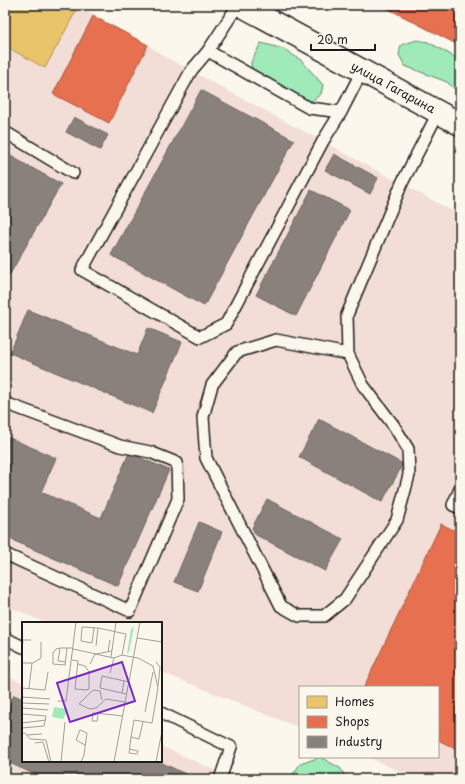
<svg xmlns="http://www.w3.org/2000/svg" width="465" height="784" font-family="'Playpen Sans',sans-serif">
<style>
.built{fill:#f2ded6}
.green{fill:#a0e9b8;stroke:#5e826a}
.homes{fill:#e9c46a;stroke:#ac9253}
.shops{fill:#e76f51;stroke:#aa5641}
.industry{fill:#8a817c;stroke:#69635f}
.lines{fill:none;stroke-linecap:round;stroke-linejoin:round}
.service-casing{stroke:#1c1c1c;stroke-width:14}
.primary-casing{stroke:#1c1c1c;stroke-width:25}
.service{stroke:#fbf7ec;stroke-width:11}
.primary{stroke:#fbf7ec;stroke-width:22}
.labels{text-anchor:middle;stroke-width:4;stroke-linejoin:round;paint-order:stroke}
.street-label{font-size:12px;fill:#1c1c1c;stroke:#fbf7ec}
.inset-road{fill:none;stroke:#a29f99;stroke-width:1}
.view{fill:#7b2cbf;fill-opacity:0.15;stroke:#7b2cbf;stroke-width:2}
.inset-edge{fill:none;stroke:#1c1c1c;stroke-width:2}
</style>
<rect width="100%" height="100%" fill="#fbf7ec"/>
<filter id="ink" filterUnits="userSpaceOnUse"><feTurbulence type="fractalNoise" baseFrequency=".025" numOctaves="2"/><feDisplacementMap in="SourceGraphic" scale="8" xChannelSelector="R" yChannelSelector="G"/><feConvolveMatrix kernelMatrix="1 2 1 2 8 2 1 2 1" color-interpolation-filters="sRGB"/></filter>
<g filter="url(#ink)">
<!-- built -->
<g class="built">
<path d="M5,5h71l72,40 19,13 293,157v564h-42l-51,-22h71v-70h-138v41l-139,-56v-49h-115l-41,-18z"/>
<path d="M5,675l18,8v78h138v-15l73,33h-229z"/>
</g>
<!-- green -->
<g class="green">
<path d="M417,40l11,2 32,18v34l-13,-12 -42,-16 -6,-11 2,-10z"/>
<path d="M261,43l23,6 18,12 21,24 -2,9 -9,7 -51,-20 -9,-8 -1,-11z"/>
<path d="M320,757l20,11 7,11h-57l10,-15z"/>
</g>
<!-- homes -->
<path class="homes" d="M5,5h60l11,6 -31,57 -40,-22z"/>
<!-- shops -->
<g class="shops">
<path d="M381,5h79v41z"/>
<path d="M93,16l55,29 -39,78 -56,-29z"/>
<path d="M441,524l19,9v212l-2,5 -20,-10v-53h-74z"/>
</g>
<!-- industry -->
<g class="industry">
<path d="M201,90l93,50 -90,166 -93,-51z"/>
<path d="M74,117l34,18 -8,15 -34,-18z"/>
<path d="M5,153l56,31 -56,99z"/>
<path d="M334,154l44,24 -8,16 -45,-24z"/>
<path d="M311,190l39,20 -54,106 -40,-21z"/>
<path d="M28,310l109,45 11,-27 34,14 -30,71 -142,-60z"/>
<path d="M319,419l84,45 -21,38 -83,-45z"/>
<path d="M5,436l51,22 -15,34 60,26 28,-65 40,17 -51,116 -113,-49z"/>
<path d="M267,499l76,40 -18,32 -69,-36 -4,-7z"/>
<path d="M199,522l23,10 -24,59 -24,-9z"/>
<path d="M14,695l9,4v62h135l38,18h-151l-40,-18v-46z"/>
</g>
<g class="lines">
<!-- service casing -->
<g class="service-casing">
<g id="service">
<path d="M238,5l-30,46 -17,20 -109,199 118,67 26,-13 97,-183 18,-29 21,-41"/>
<path d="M208,51l101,57 32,4"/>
<path d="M5,132l68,41"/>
<path d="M348,354l-72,-14 -39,12 -25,33 -9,32 3,41 75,148 18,10h25l21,-17 52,-79 12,-45 -1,-26 -14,-23 -31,-41 -15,-31 -1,-39 55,-132 36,-70"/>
<path d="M5,403l115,43 30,6 27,11 1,36 -48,112 -125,-57"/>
<path d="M460,489l-7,16 7,3"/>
<path d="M5,638l18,9"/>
<path d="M161,713l70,34 -11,32"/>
</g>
</g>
<!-- primary casing -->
<g class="primary-casing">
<g id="primary">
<path id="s1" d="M241,5l219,119"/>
</g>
</g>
<!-- service -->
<use href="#service" class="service"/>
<!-- primary -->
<use href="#primary" class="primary"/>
</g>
</g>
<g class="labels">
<!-- street labels -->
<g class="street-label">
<text dy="4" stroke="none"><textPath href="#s1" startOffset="173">улица Гагарина</textPath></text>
</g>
</g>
<!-- overview -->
<g transform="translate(22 622)">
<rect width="140" height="140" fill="#fbf7ec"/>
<path d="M112,4l-5,26 -2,2 4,-25zM32,85l14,2 -5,10 -11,-2z" fill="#a0e9b8"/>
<path class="inset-road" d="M72,6l-2,15 -11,-2 1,-14 16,1 28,6 -4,21 16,3 15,8 5,22 -6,35 -18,-3 -3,17 8,2 4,-17M115,16l25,4M74,24l2,-18M38,26l-2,13 8,1M45,26l-2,17 -12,-1v-11l3,-4 4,-1h13M51,27l23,5 16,-3M0,28l1,-10h8M86,30l2,-12M89,35l5,-35M50,38l6,1 -3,28 11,1 3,-1v-17l-4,-6 -7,-2M134,40l4,5 -2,19M0,41h11l8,-5v-16M68,42l5,-10 19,4 8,-3M88,51l4,-15M0,66l23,2 3,-18M7,66l3,-25M100,71l2,-12M104,72l-26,-6 2,-12 27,6M0,75l28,2M80,78l-2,-9 -7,-1 -14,14 11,5 6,-1 10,-9 19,3M36,79h8l10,-79M0,81l27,1M0,86l26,2M123,90l8,-40M0,92l24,2 -2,10 -22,2M76,92l-1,7h-5l1,-8 22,2 7,1M0,101l24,-3M0,111h3l5,6 16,1 5,22M5,113l15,-1M13,121l8,-1 6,20M107,127l9,2 -1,3 -8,-1 2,-16M39,140l4,-40M59,140l3,-7 3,-22 -7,-3 -4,10 9,5M92,140l26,-140M134,140l6,-31"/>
<path class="view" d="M100,40l13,39 -65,21 -13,-39z"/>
<rect width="140" height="140" class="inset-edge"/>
</g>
<!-- margin -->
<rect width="465" height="784" fill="none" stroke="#fbf7ec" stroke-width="20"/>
<rect x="10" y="10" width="445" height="764" fill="none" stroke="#1c1c1c" stroke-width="1.5" filter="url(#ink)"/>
<!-- legend -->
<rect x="299" y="686" width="140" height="72" fill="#fbf7ec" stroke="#a29f99"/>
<rect x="307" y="696" width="20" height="12" fill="#e9c46a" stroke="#a29f99"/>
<text x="335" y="706" font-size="12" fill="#1c1c1c">Homes</text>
<rect x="307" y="716" width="20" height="12" fill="#e76f51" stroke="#a29f99"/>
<text x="335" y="726" font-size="12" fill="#1c1c1c">Shops</text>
<rect x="307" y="736" width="20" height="12" fill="#8a817c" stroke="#a29f99"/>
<text x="335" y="746" font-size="12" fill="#1c1c1c">Industry</text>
<!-- scale -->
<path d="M311 44v6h64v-6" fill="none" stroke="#1c1c1c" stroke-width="2"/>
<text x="317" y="44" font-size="12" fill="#1c1c1c" stroke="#fbf7ec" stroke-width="3" paint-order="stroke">20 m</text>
</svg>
